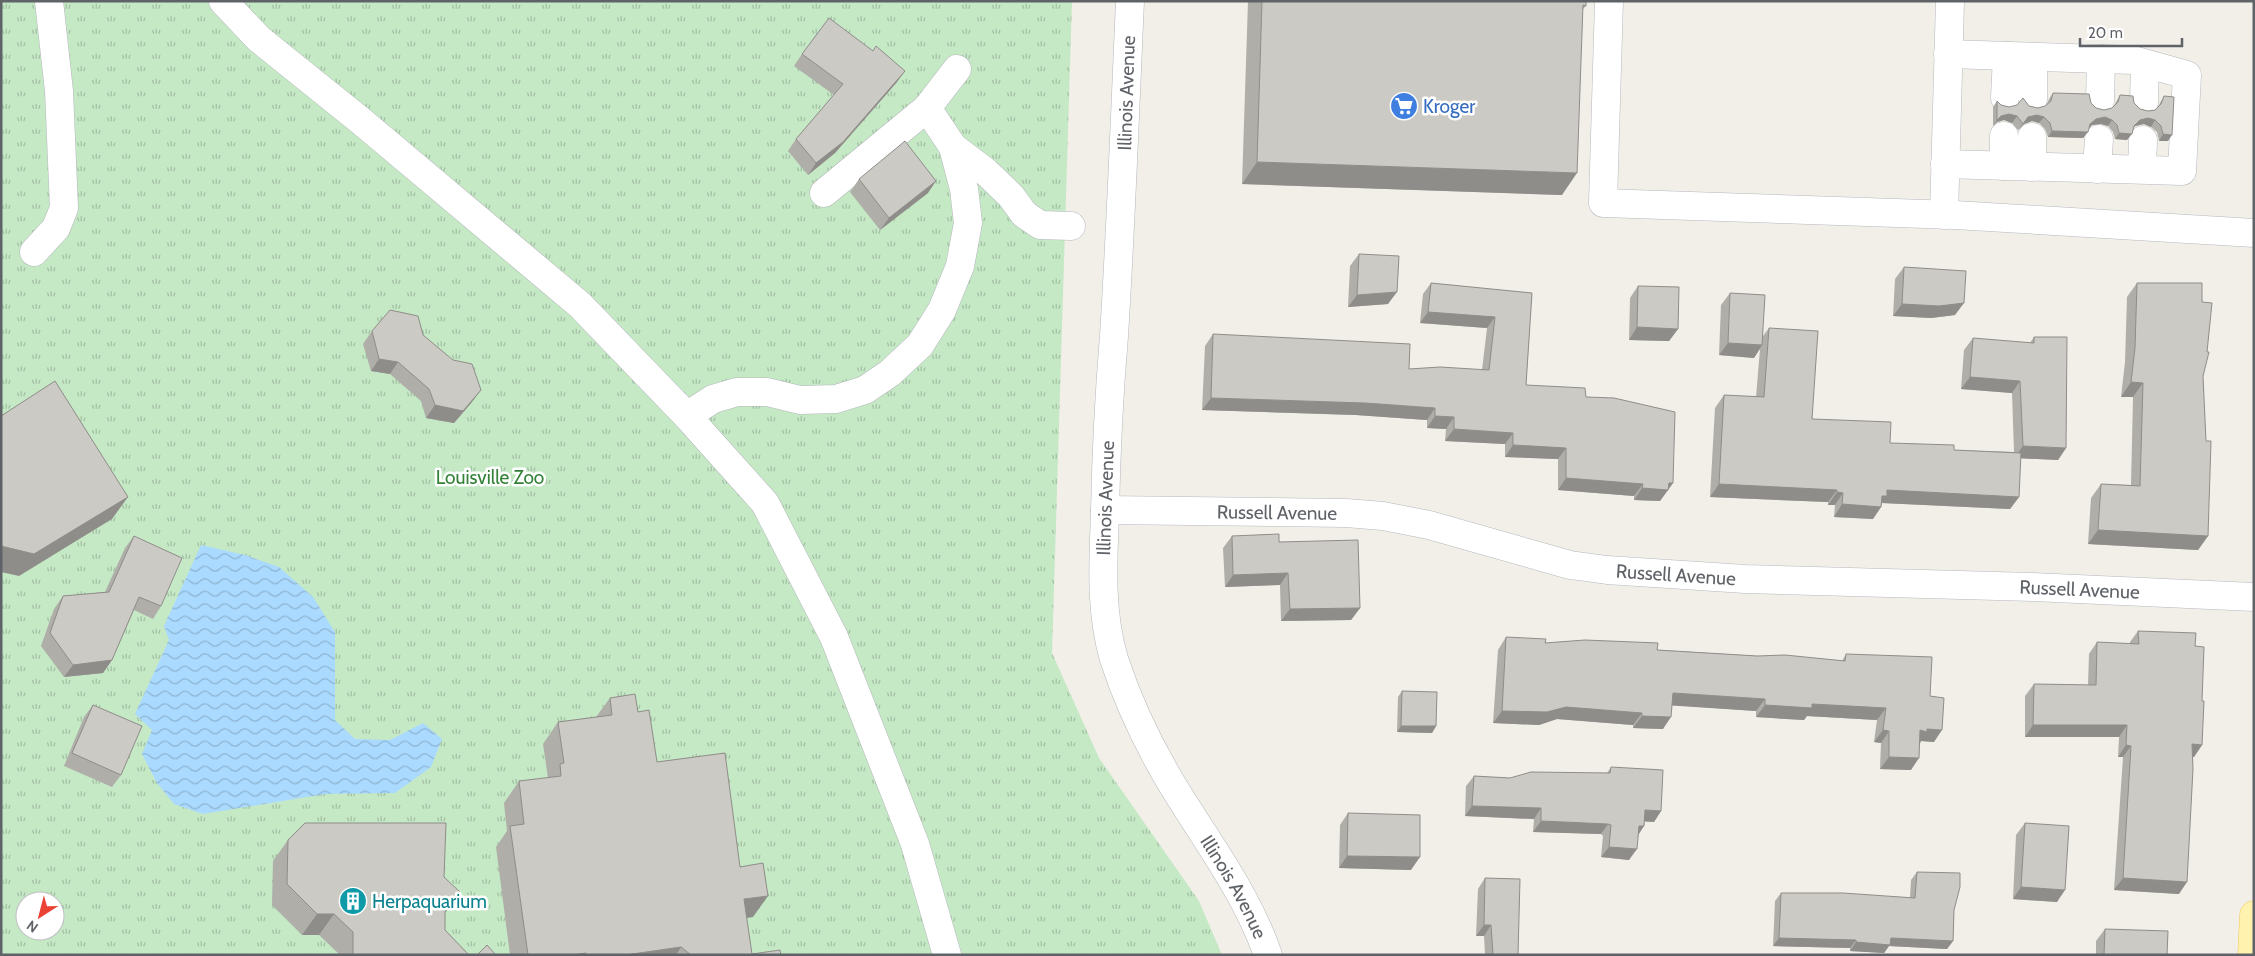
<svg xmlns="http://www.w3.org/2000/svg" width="2255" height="956" font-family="Cabin,sans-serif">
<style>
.park{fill:url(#park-tufts);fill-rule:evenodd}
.water{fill:url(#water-waves)}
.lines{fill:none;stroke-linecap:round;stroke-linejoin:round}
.minor-casing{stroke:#b5b8bc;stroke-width:29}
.major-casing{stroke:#f2c960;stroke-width:29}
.minor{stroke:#fff;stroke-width:28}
.major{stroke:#fff2af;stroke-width:28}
.wall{fill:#afaea9}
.shaded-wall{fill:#8f8d8a}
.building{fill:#cccac5;stroke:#8f8d8a}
.labels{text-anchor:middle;stroke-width:5;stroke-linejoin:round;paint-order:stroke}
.street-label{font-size:19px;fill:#5f6368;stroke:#fff}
.shop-label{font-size:19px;fill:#366cbe;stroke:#fff;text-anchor:start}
.park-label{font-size:19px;fill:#348238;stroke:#fff}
.culture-label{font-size:19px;fill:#0d838f;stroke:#fff;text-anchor:start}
</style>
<defs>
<pattern id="park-tufts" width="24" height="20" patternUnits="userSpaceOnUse" patternTransform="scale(1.25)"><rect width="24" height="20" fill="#c5e8c5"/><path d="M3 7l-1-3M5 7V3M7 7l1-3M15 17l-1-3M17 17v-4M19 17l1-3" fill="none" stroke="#a3c0a4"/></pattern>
<pattern id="water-waves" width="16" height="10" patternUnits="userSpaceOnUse" patternTransform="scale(1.25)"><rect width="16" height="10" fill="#aadaff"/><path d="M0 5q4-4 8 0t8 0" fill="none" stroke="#8eb4d2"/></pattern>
</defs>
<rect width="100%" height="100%" fill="#f1efe8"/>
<!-- park -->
<path class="park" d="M1,1h1071l-20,652 47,105 100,143 23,54h-1221zM25,901h30v30h-30z"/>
<!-- water -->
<path class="water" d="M201,545l44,10 34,12 34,30 22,35v88l20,19 35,1 33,-17 19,16 -11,28 -36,26 -70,1 -122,20 -29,-10 -17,-21 -15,-29 10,-24 -17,-16 34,-74 -5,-14z"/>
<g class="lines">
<!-- minor casing -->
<g class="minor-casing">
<g id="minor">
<path d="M223,1l36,38 102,82 219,184 107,111 78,87 69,134 81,207 32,111"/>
<path id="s1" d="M1130,1c-5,112 -9,223 -16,335 -5,59 -8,119 -9,179 -2,48 -5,97 9,144 14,43 33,83 56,122 34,57 76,110 98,174"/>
<path d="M1609,1l-6,202 352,12 299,18"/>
<path d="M2005,98l2,-42"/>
<path d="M2033,99v-42"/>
<path d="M2100,101l1,-42"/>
<path d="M2144,102l1,-38"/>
<path d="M953,147l33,25 25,24 13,18 16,11 31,1"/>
<path d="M1945,164l237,7 5,-96 -54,-15 -185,-6"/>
<path d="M2004,166v-30"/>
<path d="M2032,167v-30"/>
<path d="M2097,169l2,-30"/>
<path d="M2142,169l1,-29"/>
<path d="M824,193l103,-85"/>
<path d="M1944,215l6,-214"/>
<path d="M34,252l22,-24 8,-20 -5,-117 -10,-90"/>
<path d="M687,416l26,-17 24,-7h30l33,8 36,-1 29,-9 25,-17 30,-28 22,-35 18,-44 8,-43 -4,-34 -11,-42 -26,-39 30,-39"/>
<path id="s2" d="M1105,510l241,3 37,3 46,9 141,40 37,5 138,9 288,8 221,10"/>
</g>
</g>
<!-- major casing -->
<g class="major-casing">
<path id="major" d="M2252,955l2,-40"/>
</g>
<!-- minor -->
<use href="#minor" class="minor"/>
<!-- major -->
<use href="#major" class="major"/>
</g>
<!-- wall -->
<g class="wall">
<path d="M1248,1h338v5l-4,4 -20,185 -320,-11z"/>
<path d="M873,51l24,31 -62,71 -27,22 -20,-24 8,-12 38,-44 -40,-29 8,-12z"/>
<path d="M2053,93l38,10 5,5 8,2 8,-2 2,-2 2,-4 4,-7 14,8 6,6 8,2 7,-1 3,-3 2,-4 4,-7 4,45h-9l-2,-9 -6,-5 -7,-3 -9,2 -2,3 -6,11 -12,-1 -2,-7 -5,-6 -7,-2 -9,1 -3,3 -6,10 -35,-1 -3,-8 -6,-6 -7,-2 -8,3 -6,6 -6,-7 -8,-3 -7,2 -4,4v-19l4,-6 4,4 8,2 20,-1 9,2 7,-2 2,-2 2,-5z"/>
<path d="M859,179l69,14 -48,37 -30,-38z"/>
<path d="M1359,254l29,50 -40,3 2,-41z"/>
<path d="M1904,267l51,48 -24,3 -38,-2 2,-37z"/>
<path d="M1431,283l101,10 -6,92 60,12 87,86 -13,18 -26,-1v-4l-76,-6v-31l-53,-2v-13l-60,-3 1,-12 -19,-1v-8l-71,-5 -154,-5 3,-64 8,-12 196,35 73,1 5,-42 -67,-5 3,-29z"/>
<path d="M2137,283l66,93 5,160 -10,14 -110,-6 3,-46 10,-14 30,1 2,-88h-12l4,-35 2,-65z"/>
<path d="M1638,286l40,43 -9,12 -40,-1 1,-42z"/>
<path d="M1730,293l33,43 6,-8 43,91 78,24 64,7 60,2 -2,-59 -51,-4 3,-39 9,-12 57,5 4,-6 32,111 -8,12 -38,-2 -1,39 -9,12 -128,-6 -1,4 -8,12 -39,-2 1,-12h-7v-3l-118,-5 5,-89 9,-13 32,2 4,-48 -6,9 -35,-3 2,-50z"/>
<path d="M372,331l51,4 49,67 -18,21 -28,-5 -5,-17 -31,-27 -19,-3 -8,-27z"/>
<path d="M134,536l27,70 -8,13 -19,-9 -22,50 -9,13 -39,4 -23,-31 13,-37 9,-13 42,-4 20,-44z"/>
<path d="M1232,536l47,6 81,66 -9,12 -70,1 -1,-36 -55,2 -2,-39z"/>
<path d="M2138,631l57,15 7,55v44l-8,12h-1l-14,137 -65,-4 9,-133h-5l1,-20h-94v-41l9,-12 54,1 1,-31 8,-12 33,2v-2z"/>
<path d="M1506,637l39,6 297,18 4,-7 84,42 4,46 -13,-1 -10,29 -31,-1 1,-26 -7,-1 3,-22 -70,-4 -3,4 -48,-3v-6l-84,-6 -9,24 -30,-1v-3l-76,-6 -18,6 -46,-2 5,-73z"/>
<path d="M1402,691l34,35 -4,7 -35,-1 1,-35z"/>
<path d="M610,698l28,14 19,50 83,105 13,50 -7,1 6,36 29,1h-271l-14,-108 11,-16 -3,-28 15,-22 29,-3 -5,-34 15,-22 38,-5z"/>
<path d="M93,705l28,70 -9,12 -48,-21 20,-49z"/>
<path d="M1611,767l50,44 -7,11 -10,-1v5l-6,8 -9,26 -28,-3 2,-21 -2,-2 -68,-2 1,-13 -69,-3 1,-30 8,-10 36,2 97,-5z"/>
<path d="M1348,813l63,57 -72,-2 1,-43z"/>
<path d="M2025,823l32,79 -44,-3 3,-64z"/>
<path d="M288,840l156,37 1,53 24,25h-131v-2l-19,-18h-17l-30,-30 1,-44z"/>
<path d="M1917,872l37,38 -1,31 -6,8 -58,-3 -5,7 -34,-2v-3l-77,-2 2,-45 6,-8 129,5 1,-18z"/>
<path d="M1485,878l33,77h-33l-1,-19h-8l2,-47z"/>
<path d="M2105,929l62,26h-71v-14z"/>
</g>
<!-- shaded-wall -->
<g class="shaded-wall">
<path d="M905,71l-8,11 -62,71 -27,22 8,-12z"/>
<path d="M2009,114l8,2 -5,7 -8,-3 -7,2 -4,4 4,-6 4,-4z"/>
<path d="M2037,115l7,2 -5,6 -7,-2 -8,3 -6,6 10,-13z"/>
<path d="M2105,117l7,3 -4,6 -7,-2 -9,1 -6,6 4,-7 6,-5z"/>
<path d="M2148,118l7,2 -4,7 -7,-3 -9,2 -5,6 4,-6 6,-6z"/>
<path d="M2052,131l36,1 -5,6 -35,-1z"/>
<path d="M2119,133l13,1 -5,6 -12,-1z"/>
<path d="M2163,134l9,1 -4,6h-9z"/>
<path d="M1257,162l320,11 -15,22 -320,-11z"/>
<path d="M936,181l-8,12 -48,37 9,-12z"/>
<path d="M1397,292l-9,12 -40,3 9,-12z"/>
<path d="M1964,303l-9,12 -24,3 -38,-2 9,-12z"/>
<path d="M1428,312l67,5 -8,11 -67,-5z"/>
<path d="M1637,327l41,2 -9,12 -40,-1z"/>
<path d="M1728,343l34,2 -8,13 -35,-3z"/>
<path d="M379,359l19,3 -8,12 -19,-3z"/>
<path d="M1970,377l50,4 -8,12 -51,-4z"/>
<path d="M2131,382l12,1 -10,14h-12z"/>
<path d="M481,390l-9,12 -18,21 -28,-5 9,-13z"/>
<path d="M1211,398l154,5 70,5 -8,12 -71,-5 -154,-5z"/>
<path d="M1435,416l19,1 -8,12 -19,-1z"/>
<path d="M1454,429l59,4 -8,11 -60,-3z"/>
<path d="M1513,445l53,3 -8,11 -53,-2z"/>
<path d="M2023,446l43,2 -8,12 -44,-2z"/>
<path d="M1566,478l77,6 -9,12 -76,-6z"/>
<path d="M1669,483h4l-13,18 -26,-1 8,-12z"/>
<path d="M1719,484l118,6 -9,12 -118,-5z"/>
<path d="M1887,490l132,7 -9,12 -128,-6 -3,3 2,1 -8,12 -39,-2 8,-13 40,-8z"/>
<path d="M1837,492l6,1 -8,12h-7z"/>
<path d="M128,497l-16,22 -93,57 -18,-4v-26z"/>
<path d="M2098,530l110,6 -10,14 -110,-6z"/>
<path d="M1288,573l-8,12 -55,2 8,-12z"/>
<path d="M1360,608l-9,12 -70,1 9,-12z"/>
<path d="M112,660l-9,13 -39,4 9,-12z"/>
<path d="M1673,693l92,6 -9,12 -92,-6z"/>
<path d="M1812,704l74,4 -9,12 -70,-4 -3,4 -48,-3 9,-12z"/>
<path d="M1566,707l76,6 -9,12 -76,-6 -18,6 -46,-2 9,-12z"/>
<path d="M1642,716l29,1 -8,12 -30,-1z"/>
<path d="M2033,725h94l-8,12h-94z"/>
<path d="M1401,726h35l-4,7 -35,-1z"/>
<path d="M1927,729l15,1 -8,12 -13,-1 -2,3 1,-14z"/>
<path d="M1883,730l6,1 -8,12 -7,-1z"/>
<path d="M2192,744l10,1 -8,12 -10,-1z"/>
<path d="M2126,745l5,1 -8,11h-5z"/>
<path d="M1889,757l30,1 -8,12 -31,-1z"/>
<path d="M1472,806l69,2 -7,11 -69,-3z"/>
<path d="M1645,810l16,1 -7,11 -17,-1z"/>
<path d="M1541,821l67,3 -7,10 -68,-2z"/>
<path d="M1639,826h5l-7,11z"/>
<path d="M1609,847l28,2 -8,11 -28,-3z"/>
<path d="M1347,856l73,1 -9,13 -72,-2z"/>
<path d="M2123,878l64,4 -8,12 -65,-4z"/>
<path d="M2021,887l44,3 -8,12 -44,-3z"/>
<path d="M460,892l-15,21v-7z"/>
<path d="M768,896l-15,21 -24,3 15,-21z"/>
<path d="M317,914h17l-15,21h-17z"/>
<path d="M1484,925h7l-7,11h-8z"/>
<path d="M1779,938l77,2 -6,8 -77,-2z"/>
<path d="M1891,938l62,3 -6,8 -58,-3 -5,7 -34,-2 6,-9z"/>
<path d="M681,947l-5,8h-51z"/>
</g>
<!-- building -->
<g class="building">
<path d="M1262,1h324v5l-3,-1 -6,168 -320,-11z"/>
<path d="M829,18l44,33 3,-5 29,25 -62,71 -27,21 -20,-24 47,-55 -41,-30z"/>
<path d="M2053,93l36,1 2,9 5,5 8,2 8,-2 6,-6 2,-7 13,1 1,7 6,6 8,2 7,-1 6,-6 3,-8 10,1 -2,38 -9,-1 -2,-8 -6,-6 -7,-2 -8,2 -6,6 -2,8 -13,-1 -2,-8 -5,-5 -7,-3 -9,2 -6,5 -2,8 -36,-1 -2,-8 -6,-6 -7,-2 -9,2 -5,7 -6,-8 -8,-2 -8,2 -4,4v-19l4,4 8,2 8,-2 6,-7 6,8 9,2 7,-2 6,-5z"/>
<path d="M905,141l31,40 -47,37 -30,-39z"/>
<path d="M1359,254l40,2 -2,36 -40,3z"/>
<path d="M1904,267l62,4 -2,32 -25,3 -37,-2z"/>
<path d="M1431,283l101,10 -6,92 59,3 1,9 28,1 61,14 -2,71h-4l-1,7 -26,-2 1,-4 -77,-6v-30l-53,-3v-12l-59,-4v-12l-19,-1v-8l-70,-5 -154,-5 2,-64 197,10 -1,25 31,-2 49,3 6,-53 -67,-5z"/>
<path d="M2137,283h65v19l10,1 -5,49h2l-6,24 3,65h5l-3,95 -110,-6 3,-46 39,2 3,-103 -12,-1 4,-34z"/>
<path d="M1638,286l41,1 -1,42 -41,-2z"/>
<path d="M1730,293l35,2 -3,50 -34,-2z"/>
<path d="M390,310l28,6 5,19 30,25 19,4 9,26 -18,21 -28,-6 -6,-16 -31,-27 -19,-3 -7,-28z"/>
<path d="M1769,328l49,3 -6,88 79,3 -1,21 64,2v5l67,3 -2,44 -132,-7v6h-5l-1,11 -39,-3 1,-11 -6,-1v-2l-118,-6 5,-89 40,2z"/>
<path d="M2034,337h33l-1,111 -43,-2 -3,-65 -50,-4 3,-39 61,5z"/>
<path d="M55,381l73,116 -94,57 -33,-8v-130z"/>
<path d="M1279,534v8l79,-2 2,68 -70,1 -2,-36 -55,2 -1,-39z"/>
<path d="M134,536l48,22 -21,48 -22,-9 -27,63 -39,5 -23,-32 13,-37 46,-4z"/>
<path d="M2138,631l58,2 -1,13 9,1 -2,54h2l-2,44 -10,-1 1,25 -6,113 -64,-4 8,-132 -5,-1 1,-20h-94l1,-41 62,1 1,-43 42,2z"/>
<path d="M1506,637l40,2 -1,4 40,-3 73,3 -1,7 100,6 28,-1 60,6 1,-7 86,3 -2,39 14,2 -2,32 -15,-1v3l-7,-2 -1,28 -30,-1v-26l-6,-1 3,-22 -74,-4v4l-47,-3v-6l-92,-6 -2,24 -29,-1v-3l-76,-6 -19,5 -45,-1z"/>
<path d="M1402,691l35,1 -1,34h-35z"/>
<path d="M635,694l3,18 11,-2 8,52 68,-9 15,114 23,-4 5,33 -24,3 8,55 28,-4 1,5h-90l-10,-8 -56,8h-39v-2l-14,2h-44l-18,-129 14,-2 -5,-43 42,-5 -1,-12 4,-1 -6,-41 54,-7 -2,-17z"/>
<path d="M93,705l49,21 -21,49 -49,-22z"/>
<path d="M1611,767l52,3 -2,41 -16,-1 -1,16h-5l-2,23 -28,-2 2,-22 -3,-1 -67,-3v-13l-69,-2 2,-30 36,2 21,-6 79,1z"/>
<path d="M1348,813l72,2v42l-73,-1z"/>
<path d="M305,823h141l-2,54 16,15 -15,14v24l24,25h-116v-23l-19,-18h-17l-30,-30 1,-44z"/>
<path d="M2025,823l44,3 -4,64 -44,-3z"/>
<path d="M1917,872l43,1v14l-6,23 -1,31 -62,-3 -1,7 -34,-3v-2l-77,-2 2,-45h62l72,5z"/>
<path d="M1485,878l35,1 -2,76h-25l-2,-30h-7z"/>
<path d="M2105,929l63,2 -1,24h-63z"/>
<path d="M487,945l9,10h-19z"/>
</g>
<!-- icons -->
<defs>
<g id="supermarket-disc" transform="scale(1.4375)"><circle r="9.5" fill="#3f7fe0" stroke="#fff"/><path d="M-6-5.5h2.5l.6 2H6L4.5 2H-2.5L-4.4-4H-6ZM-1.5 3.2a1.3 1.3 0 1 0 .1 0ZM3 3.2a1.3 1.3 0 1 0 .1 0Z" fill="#fff"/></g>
<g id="building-disc" transform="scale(1.4375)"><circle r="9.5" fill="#0f9aa8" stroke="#fff"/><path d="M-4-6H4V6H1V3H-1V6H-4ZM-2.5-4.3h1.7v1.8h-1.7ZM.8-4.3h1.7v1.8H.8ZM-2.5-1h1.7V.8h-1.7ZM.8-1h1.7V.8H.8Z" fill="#fff"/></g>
</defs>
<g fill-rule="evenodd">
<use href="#supermarket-disc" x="1404" y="106"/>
<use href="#building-disc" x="353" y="901"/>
</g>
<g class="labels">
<!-- street labels -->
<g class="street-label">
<text transform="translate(1126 93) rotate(-88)" y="7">Illinois Avenue</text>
<text transform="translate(1105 498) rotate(-88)" y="7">Illinois Avenue</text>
<text dy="7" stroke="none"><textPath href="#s2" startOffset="172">Russell Avenue</textPath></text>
<text dy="7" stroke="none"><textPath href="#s2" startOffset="578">Russell Avenue</textPath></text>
<text dy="7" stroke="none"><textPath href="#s2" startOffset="982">Russell Avenue</textPath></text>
<text dy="7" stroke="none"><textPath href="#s1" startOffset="918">Illinois Avenue</textPath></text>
</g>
<!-- shop labels -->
<g class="shop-label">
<text x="1423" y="113">Kroger</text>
</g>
<!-- park labels -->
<g class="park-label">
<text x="490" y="484">Louisville Zoo</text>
</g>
<!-- culture labels -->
<g class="culture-label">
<text x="372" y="908">Herpaquarium</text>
</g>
</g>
<!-- border -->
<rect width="2255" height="956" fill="none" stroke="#5f6368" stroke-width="5"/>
<!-- north arrow -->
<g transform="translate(40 916) rotate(216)"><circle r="24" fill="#ffffff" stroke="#bfc1c3"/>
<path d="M0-4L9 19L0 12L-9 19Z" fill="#ea4335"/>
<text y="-8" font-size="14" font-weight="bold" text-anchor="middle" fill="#5f6368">N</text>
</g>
<!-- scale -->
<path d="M2080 38v8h102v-8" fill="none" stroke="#5f6368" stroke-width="2.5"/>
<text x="2088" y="38" font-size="15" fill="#5f6368" stroke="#ffffff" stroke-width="4" paint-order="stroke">20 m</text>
</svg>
